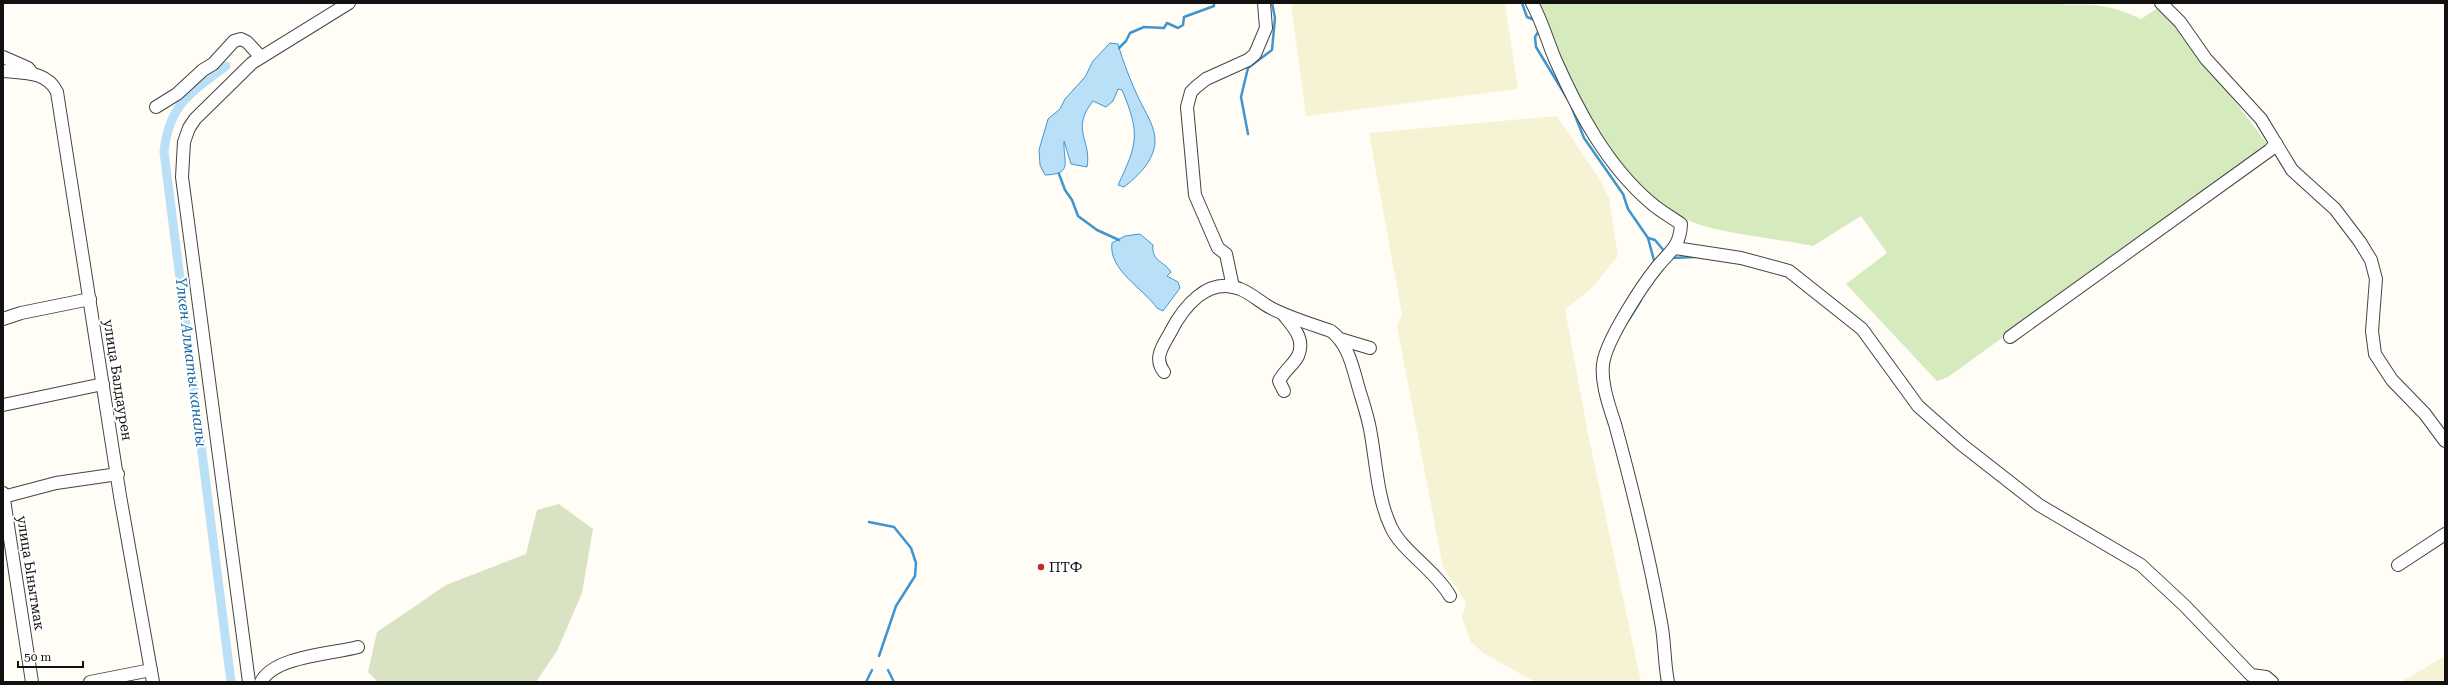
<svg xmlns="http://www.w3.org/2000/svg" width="2448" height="685" font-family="'Roboto Serif',serif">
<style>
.farmland{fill:#f6f3d4}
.green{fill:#d5ebbd}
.cemetery{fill:#d9e3c4}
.water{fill:#b9e0f7;stroke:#3f96cf}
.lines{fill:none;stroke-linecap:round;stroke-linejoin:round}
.stream{stroke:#3f96cf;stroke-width:2.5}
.canal{stroke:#b9e0f7;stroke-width:9}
.minor-casing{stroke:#444;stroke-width:14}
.minor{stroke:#fff;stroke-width:12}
.poi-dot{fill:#c4262e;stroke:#fff;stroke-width:1.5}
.labels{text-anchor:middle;stroke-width:4;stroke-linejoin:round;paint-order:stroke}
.street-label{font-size:14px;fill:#111;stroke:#fff}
.poi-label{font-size:14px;fill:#111;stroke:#fff;text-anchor:start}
.water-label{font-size:15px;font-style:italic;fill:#1768a6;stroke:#fff}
</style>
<rect width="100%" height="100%" fill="#fffdf5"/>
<!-- farmland -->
<g class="farmland">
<path d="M1291,3h214l13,86 -212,27z"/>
<path d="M1557,116l43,64 9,18 9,58 -26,32 -27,21 23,125 53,248h-106l-52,-29 -12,-11 -9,-24 4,-16 -23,-35 -46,-240 5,-13 -33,-181z"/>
<path d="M2445,656v26h-44z"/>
</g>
<!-- green -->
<path class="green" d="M1538,3h516c14,3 25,1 38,2 17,1 35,7 49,14l17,-11 6,1 105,137 -321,231 -11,4 -91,-97 41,-31 -26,-37 -48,30c-34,-7 -69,-10 -102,-18 -97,-25 -139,-142 -173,-225z"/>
<!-- cemetery -->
<path class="cemetery" d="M559,504l34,25 -11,64 -25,58 -21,31h-158l-10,-10 9,-40 69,-47 80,-31 11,-44z"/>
<!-- water -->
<g class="water">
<path d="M1110,43l8,1c5,18 13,38 21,55 6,13 17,28 16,44 -2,19 -17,33 -31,44l-6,-2c20,-42 22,-52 4,-95l-4,-1 -5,12 -7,6 -13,-6c-23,29 -1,39 -6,66l-16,-3 -7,-23c-1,21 10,33 -19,34l-5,-10 -1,-15 9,-31 12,-10 5,-10 20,-22 8,-16z"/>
<path d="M1140,234l13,11c-2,16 11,16 18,27l-4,4 11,6 2,6 -17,23 -6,-3c-13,-19 -49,-38 -45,-65l13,-7z"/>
</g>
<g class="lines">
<!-- stream -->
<g class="stream">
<path d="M1522,3l5,14 8,3"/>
<path d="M1540,29l-5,8 1,10 31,51"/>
<path d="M1119,48l7,-7 4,-8 14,-6 20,1 3,-5 11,5 5,-3 1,-8 30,-11v-3"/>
<path d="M1572,108l12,30 39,56 5,15 20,29 7,26"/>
<path d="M1248,134l-7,-37 7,-29 24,-18 3,-32 -3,-15"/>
<path d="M1059,174l6,16 7,10 6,16 19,14 22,10"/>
<path d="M1648,238l7,2 10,12"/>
<path d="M1670,258l25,-1"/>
<path d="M1628,321l13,-21"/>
<path d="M869,522l25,5 17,21 5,15 -1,13 -19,30 -17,50"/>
<path d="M888,670l6,12"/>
<path d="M866,682l6,-12"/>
</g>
<!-- canal -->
<path class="canal" d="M226,66c-36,27 -57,39 -62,86l67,530"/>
<!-- minor casing -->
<g class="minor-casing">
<g id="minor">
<path d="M1532,3c10,18 15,37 23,56 23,52 52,107 96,144 9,8 20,14 30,21 -1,23 -11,27 -24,43 -16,20 -47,68 -53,92 -5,19 5,47 11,65 18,66 34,131 46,198 4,20 3,40 7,60"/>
<path d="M2161,3l19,19 26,37 55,60 31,51 43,39 25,33 11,18 5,19 -4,52 3,23 17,26 33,34 20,27"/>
<path d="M3,57l25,11 5,6"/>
<path d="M3,71c21,2 44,0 54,21l63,404 33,186"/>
<path d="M156,107l21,-13 26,-24 10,-6 21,-23 7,-2 6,3 14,15"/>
<path d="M1675,248l66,10 48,13 73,58 56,77 43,38 78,61 102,60 44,41 66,69 15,2 6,5"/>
<path d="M1233,287l-7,-33 -8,-6 -23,-53 -8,-88 4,-15 5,-5 10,-8 42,-19 7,-6 11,-26 -2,-25"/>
<path d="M1283,314c9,12 23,24 15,42 -4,8 -14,15 -19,25l5,10"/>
<path d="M3,319l18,-6 69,-14"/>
<path d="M2010,337l260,-187 6,-7"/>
<path d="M1340,339l30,9"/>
<path d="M1164,372c-11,-14 -1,-26 6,-39 13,-26 38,-57 70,-44 11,4 21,14 31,19 19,10 40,16 60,23 16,12 21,33 26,51 4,15 10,31 13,47 6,31 7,69 21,98 10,23 44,43 59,69"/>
<path d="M3,405l100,-21"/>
<path d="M3,493l29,189"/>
<path d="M3,497l53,-14 62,-9"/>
<path d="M2398,565l47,-31"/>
<path d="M90,682l61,-12"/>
<path d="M249,682l-67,-505 2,-35 5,-14 6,-9 57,-56 97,-60"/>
<path d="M261,682c13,-26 71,-28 97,-35"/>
</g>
</g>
<!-- minor -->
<use href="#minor" class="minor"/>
</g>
<!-- markers -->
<circle class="poi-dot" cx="1041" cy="567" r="4"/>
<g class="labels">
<!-- street labels -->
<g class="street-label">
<text transform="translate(118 380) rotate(81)" y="5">улица Балдаурен</text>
<text transform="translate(31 573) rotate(81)" y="5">улица Ынытмак</text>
</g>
<!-- poi labels -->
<g class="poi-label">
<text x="1049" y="572">ПТФ</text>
</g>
<!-- water labels -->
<g class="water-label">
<text transform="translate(191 362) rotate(83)" y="5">Үлкен Алматы каналы</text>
</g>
</g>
<!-- border -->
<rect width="2448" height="685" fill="none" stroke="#111111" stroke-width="8"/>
<!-- scale -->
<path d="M18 661v6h65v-6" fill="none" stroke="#111111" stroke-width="2"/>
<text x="24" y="661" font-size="12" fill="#111111" stroke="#ffffff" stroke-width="3" paint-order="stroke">50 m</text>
</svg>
